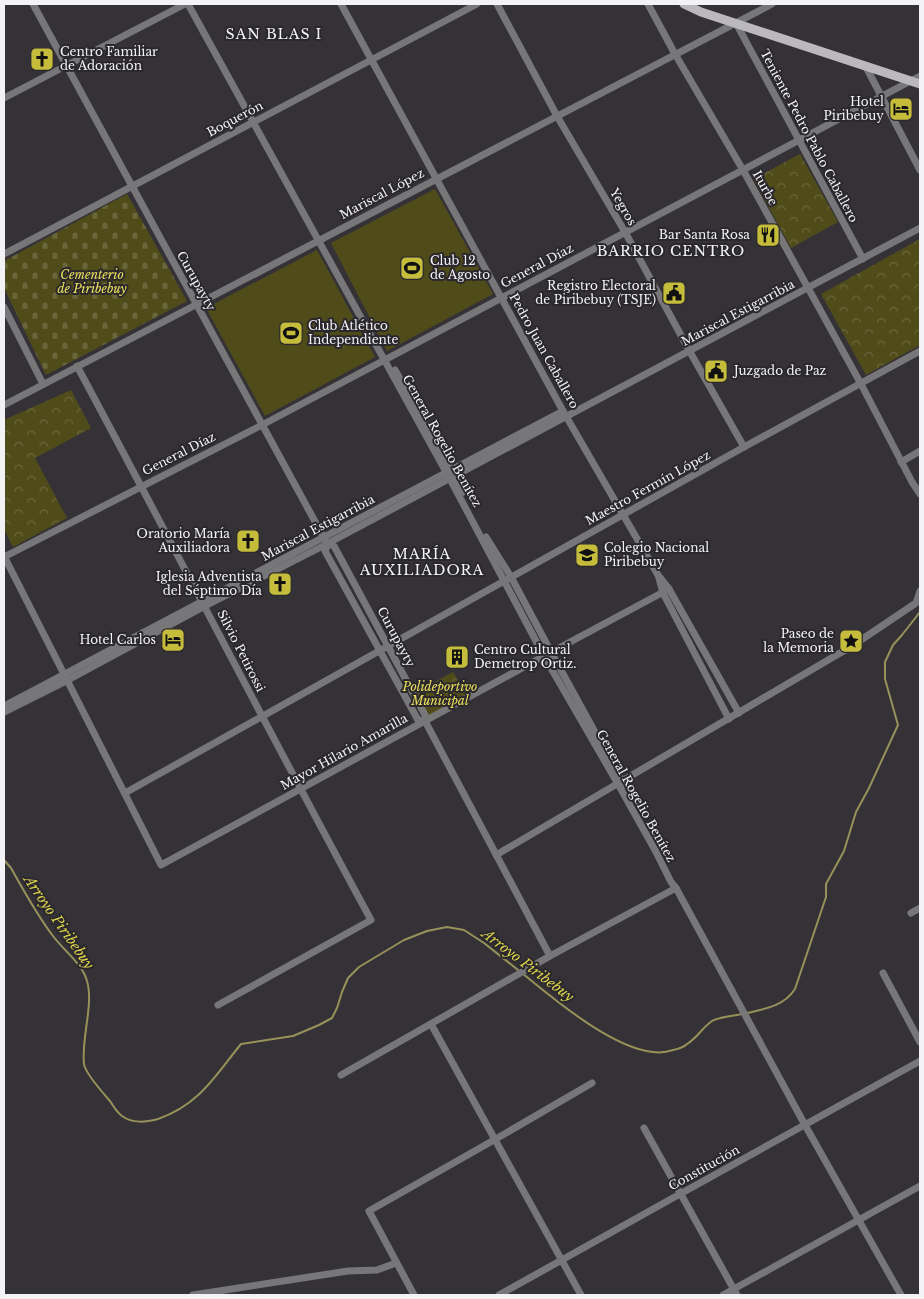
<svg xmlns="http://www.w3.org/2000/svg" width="924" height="1299" font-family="'Libre Baskerville',serif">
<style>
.cemetery{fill:url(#cemetery-stones)}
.park{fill:url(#park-crowns)}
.garden{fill:#504c1a}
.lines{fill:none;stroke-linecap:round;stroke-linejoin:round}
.stream{stroke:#97915a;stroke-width:2}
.minor{stroke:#777779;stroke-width:7}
.major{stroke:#bbb9be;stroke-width:9}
.labels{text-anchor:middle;stroke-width:4;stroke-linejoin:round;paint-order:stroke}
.poi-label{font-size:12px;fill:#f3f2f5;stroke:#2a282d;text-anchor:end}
.street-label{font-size:12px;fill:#f3f2f5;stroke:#2a282d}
.park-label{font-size:12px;font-style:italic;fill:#ede25d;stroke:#2a282d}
.neighbourhood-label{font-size:14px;letter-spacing:1px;fill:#f3f2f5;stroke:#2a282d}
.water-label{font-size:14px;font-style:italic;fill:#ddd34b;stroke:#2a282d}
</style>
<defs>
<pattern id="cemetery-stones" width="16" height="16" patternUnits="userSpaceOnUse" patternTransform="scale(1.25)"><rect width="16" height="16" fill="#504c1a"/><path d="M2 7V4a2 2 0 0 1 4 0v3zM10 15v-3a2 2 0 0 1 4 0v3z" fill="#6a663c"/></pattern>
<pattern id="park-crowns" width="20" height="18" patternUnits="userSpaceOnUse" patternTransform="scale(1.25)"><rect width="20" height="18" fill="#504c1a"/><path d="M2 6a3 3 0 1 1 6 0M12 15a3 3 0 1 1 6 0" fill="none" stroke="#6a663c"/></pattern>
</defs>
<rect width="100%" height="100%" fill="#343237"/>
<!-- cemetery -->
<path class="cemetery" d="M127,194l60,107 -141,74 -42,-87v-27z"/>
<!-- park -->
<g class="park">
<path d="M800,154l38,68 -47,26 -38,-69z"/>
<path d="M920,239v106l-54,30 -45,-81z"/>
<path d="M71,390l20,38 -56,30 32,60 -54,29 -9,-18v-109z"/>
<path d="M453,672l13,23 -38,21 -13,-23z"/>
</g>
<!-- garden -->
<g class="garden">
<path d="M435,189l58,105 -106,57 -56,-108z"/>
<path d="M317,250l58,107 -110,59 -59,-108z"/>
</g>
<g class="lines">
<!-- stream -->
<g class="stream">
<path d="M4,860l7,8c13,23 26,47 42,68 11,15 29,27 34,45 7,23 -6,58 -3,83 1,9 19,29 26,37 3,5 7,11 12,15 11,8 24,6 36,3 41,-14 57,-43 83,-75l52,-8 26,-11 13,-7 5,-10 5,-16 6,-14 11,-11 45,-27 23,-9 20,-4 17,3 20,13 34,27"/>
<path d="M522,973c32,26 109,93 151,77 5,-1 11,-3 14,-6 10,-6 16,-17 25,-23 7,-4 22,-5 30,-7"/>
<path d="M747,1013c18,-4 37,-7 48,-24l31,-92v-13l18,-33 12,-39 13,-24 29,-63 -13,-46v-17l8,-17 9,-10 18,-23"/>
</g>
<!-- minor -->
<g class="minor">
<path d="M33,4l99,182 192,352 4,6 6,2 91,169v6l125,235"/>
<path d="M188,4l262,475 94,177 74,128 37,66 16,32 5,6 129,237 96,170"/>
<path d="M341,4l222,407 95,164 11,14 70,124"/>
<path d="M497,4l60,112 68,116 65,120 54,95"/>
<path d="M648,4l27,50 68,116 118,214 51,98 8,12"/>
<path d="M736,23l127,236"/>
<path d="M866,67l54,103"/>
<path d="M4,98l181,-94"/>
<path d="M4,254l473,-250"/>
<path d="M4,307l39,77"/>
<path d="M77,366c99,184 194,370 294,554l-153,85"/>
<path d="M395,370l60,106 8,16"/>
<path d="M4,405l768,-401"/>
<path d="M901,462l19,-11"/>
<path d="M486,537l25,40 40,75 73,133"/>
<path d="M328,544l-3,7 93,169 7,1"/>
<path d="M4,556l157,309 383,-209 125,-67"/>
<path d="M4,557l258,-132 658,-349"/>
<path d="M659,578l4,15 66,126"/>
<path d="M4,706l559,-295"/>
<path d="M4,712l64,-32 137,-74 116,-59 599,-319"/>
<path d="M125,793l619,-346 176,-96"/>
<path d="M496,855l356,-209 64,-43 4,-12"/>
<path d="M911,913l9,-5"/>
<path d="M883,973l37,69"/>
<path d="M431,1024l150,271"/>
<path d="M341,1075l209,-119 126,-68"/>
<path d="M644,1128l93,167"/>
<path d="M193,1295l155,-24 29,-1 19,-7"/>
<path d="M414,1295l-45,-84 125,-71 98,-57"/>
<path d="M499,1295l181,-101 240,-133"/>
<path d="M723,1295l197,-109"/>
</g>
<!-- major -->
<path class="major" d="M684,4l17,8 219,72"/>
</g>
<!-- icons -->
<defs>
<g id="church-square" transform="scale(1.25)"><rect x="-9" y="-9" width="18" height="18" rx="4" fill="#c6bc3c" stroke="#2a282d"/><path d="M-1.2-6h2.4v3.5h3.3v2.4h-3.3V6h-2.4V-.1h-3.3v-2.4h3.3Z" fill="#111"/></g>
<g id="hotel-square" transform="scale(1.25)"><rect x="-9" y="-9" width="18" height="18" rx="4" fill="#c6bc3c" stroke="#2a282d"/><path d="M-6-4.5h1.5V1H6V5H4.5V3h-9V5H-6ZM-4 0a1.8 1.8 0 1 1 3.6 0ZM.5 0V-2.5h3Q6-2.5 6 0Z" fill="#111"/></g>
<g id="restaurant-square" transform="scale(1.25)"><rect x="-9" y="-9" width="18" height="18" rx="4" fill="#c6bc3c" stroke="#2a282d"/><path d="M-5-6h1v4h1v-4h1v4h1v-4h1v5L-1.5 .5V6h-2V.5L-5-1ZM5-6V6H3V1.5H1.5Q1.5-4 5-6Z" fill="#111"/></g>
<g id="stadium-square" transform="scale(1.25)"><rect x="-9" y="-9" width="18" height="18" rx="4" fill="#c6bc3c" stroke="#2a282d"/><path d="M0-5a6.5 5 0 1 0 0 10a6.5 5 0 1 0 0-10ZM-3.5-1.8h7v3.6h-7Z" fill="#111"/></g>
<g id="civic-square" transform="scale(1.25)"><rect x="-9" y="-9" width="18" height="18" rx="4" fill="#c6bc3c" stroke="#2a282d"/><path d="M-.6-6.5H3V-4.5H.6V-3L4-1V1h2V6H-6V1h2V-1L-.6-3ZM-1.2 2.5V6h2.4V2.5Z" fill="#111"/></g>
<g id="school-square" transform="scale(1.25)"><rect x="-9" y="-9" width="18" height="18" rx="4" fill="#c6bc3c" stroke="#2a282d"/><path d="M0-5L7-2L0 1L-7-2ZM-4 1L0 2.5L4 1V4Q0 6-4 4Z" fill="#111"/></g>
<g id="sight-square" transform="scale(1.25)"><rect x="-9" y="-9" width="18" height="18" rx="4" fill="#c6bc3c" stroke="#2a282d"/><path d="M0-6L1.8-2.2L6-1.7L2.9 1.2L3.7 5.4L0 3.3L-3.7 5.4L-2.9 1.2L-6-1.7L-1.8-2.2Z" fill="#111"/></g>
<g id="building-square" transform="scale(1.25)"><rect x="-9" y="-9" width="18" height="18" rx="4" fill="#c6bc3c" stroke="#2a282d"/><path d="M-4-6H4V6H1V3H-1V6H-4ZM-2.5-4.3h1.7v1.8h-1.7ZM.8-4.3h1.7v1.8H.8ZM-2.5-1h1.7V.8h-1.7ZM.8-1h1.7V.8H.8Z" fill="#111"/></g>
</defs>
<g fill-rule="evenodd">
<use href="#church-square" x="42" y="59"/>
<use href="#hotel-square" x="901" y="109"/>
<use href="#restaurant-square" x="768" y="235"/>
<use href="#stadium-square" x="412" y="268"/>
<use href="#civic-square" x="674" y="293"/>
<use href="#stadium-square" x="291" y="333"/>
<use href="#civic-square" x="716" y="371"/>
<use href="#church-square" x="248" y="541"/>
<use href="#school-square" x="587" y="555"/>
<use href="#church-square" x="280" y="584"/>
<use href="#hotel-square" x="173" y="640"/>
<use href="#sight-square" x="851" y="641"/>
<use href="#building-square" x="457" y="657"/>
</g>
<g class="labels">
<!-- poi labels -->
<g class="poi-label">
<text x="60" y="56" text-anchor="start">Centro Familiar<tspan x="60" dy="14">de Adoración</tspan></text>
<text x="884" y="106">Hotel<tspan x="884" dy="14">Piribebuy</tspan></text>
<text x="750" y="239">Bar Santa Rosa</text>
<text x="430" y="265" text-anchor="start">Club 12<tspan x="430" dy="14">de Agosto</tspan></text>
<text x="656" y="290">Registro Electoral<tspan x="656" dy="14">de Piribebuy (TSJE)</tspan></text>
<text x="308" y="330" text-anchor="start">Club Atlético<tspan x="308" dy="14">Independiente</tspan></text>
<text x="734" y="375" text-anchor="start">Juzgado de Paz</text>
<text x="230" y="538">Oratorio María<tspan x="230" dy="14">Auxiliadora</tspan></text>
<text x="604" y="552" text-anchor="start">Colegio Nacional<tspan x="604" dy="14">Piribebuy</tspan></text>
<text x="262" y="581">Iglesia Adventista<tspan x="262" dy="14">del Séptimo Día</tspan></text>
<text x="834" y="638">Paseo de<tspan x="834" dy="14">la Memoria</tspan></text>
<text x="156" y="644">Hotel Carlos</text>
<text x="474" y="654" text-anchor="start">Centro Cultural<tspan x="474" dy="14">Demetrop Ortiz.</tspan></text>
</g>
<!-- street labels -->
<g class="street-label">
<text transform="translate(235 119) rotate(-28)" y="4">Boquerón</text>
<text transform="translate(809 136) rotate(62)" y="4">Teniente Pedro Pablo Caballero</text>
<text transform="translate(765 188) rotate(61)" y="4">Iturbe</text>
<text transform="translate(382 194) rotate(-28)" y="4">Mariscal López</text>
<text transform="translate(623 207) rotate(60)" y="4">Yegros</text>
<text transform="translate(537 266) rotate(-28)" y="4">General Díaz</text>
<text transform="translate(196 281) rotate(61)" y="4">Curupayty</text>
<text transform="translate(738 313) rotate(-28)" y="4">Mariscal Estigarribia</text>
<text transform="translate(544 351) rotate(61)" y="4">Pedro Juan Caballero</text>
<text transform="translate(442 441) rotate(61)" y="4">General Rogelio Benítez</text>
<text transform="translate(179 454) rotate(-27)" y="4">General Díaz</text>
<text transform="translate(648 488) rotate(-29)" y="4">Maestro Fermín López</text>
<text transform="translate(318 528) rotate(-28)" y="4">Mariscal Estigarribia</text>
<text transform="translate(396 637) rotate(62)" y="4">Curupayty</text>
<text transform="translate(241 651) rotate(63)" y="4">Silvio Petirossi</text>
<text transform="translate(344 752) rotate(-29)" y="4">Mayor Hilario Amarilla</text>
<text transform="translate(636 796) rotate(61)" y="4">General Rogelio Benítez</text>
<text transform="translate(704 1168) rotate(-29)" y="4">Constitución</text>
</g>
<!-- park labels -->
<g class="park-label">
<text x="92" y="279">Cementerio<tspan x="92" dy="14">de Piribebuy</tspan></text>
<text x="440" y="691">Polideportivo<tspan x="440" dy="14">Municipal</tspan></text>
</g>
<!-- neighbourhood labels -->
<g class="neighbourhood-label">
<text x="274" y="39">SAN BLAS I</text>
<text x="671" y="256">BARRIO CENTRO</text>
<text x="422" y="559">MARÍA<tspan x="422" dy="16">AUXILIADORA</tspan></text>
</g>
<!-- water labels -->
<g class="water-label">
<text transform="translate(59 922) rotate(55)" y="5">Arroyo Piribebuy</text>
<text transform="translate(528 965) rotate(37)" y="5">Arroyo Piribebuy</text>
</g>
</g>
<!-- border -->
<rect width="924" height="1299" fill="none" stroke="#f3f2f5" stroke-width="10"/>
</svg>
